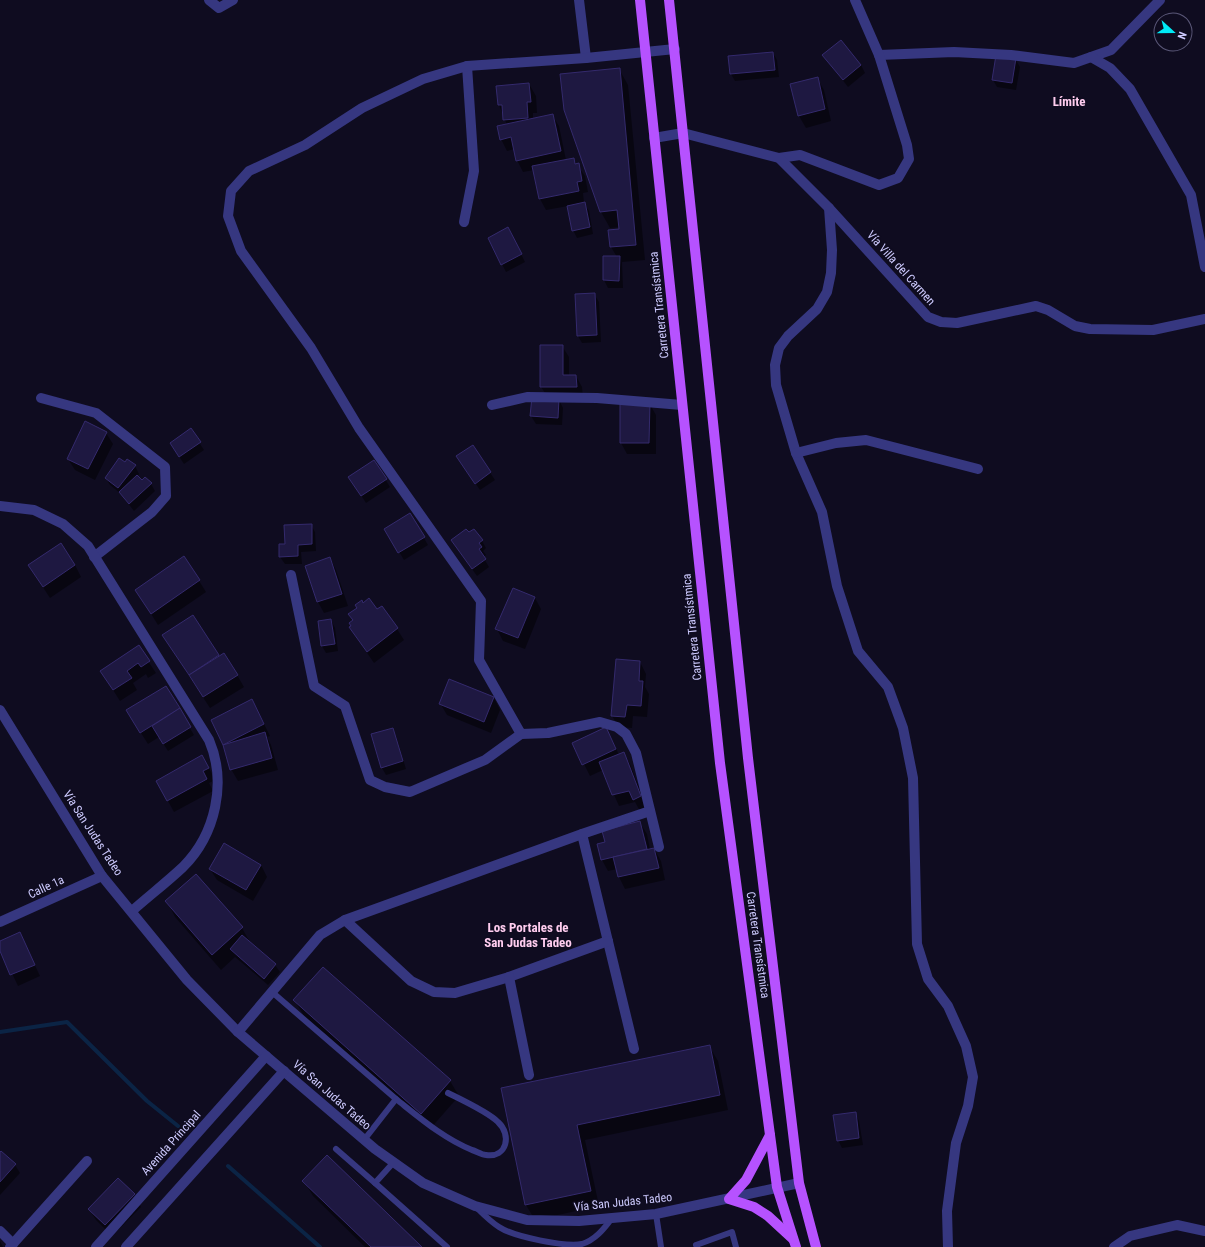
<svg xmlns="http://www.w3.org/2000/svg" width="1205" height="1247" font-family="'Roboto Condensed',sans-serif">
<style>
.shadow{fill:#0007}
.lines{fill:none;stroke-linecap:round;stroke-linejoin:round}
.stream{stroke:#0b2445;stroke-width:4}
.building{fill:#1e1841;stroke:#342a6d}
.service{stroke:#363780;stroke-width:6}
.minor{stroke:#363780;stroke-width:10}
.tertiary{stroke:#363780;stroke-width:10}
.primary{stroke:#b652ff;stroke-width:10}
.labels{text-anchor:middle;stroke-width:3;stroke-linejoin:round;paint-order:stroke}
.street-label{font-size:12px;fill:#cecbff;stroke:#0f0c20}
.neighbourhood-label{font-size:13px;font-weight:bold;fill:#ffcdef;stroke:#0f0c20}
</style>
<rect width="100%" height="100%" fill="#0f0c20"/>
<!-- shadow -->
<g class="shadow">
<path d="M773,53l4,7 2,17 -44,4 -4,-7z"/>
<path d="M823,55l38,10 4,8 -17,14z"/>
<path d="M1015,59l5,8 -4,23 -19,-3 -4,-7z"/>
<path d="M619,69l9,16 17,175 -23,2 1,26h-15l-4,-8v-23h13l-6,-10 -2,-16 11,-1v-3l-10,1 -9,-16 -36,-102z"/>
<path d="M817,78l7,12 7,31 -25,7 -7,-12 -8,-31z"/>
<path d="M529,84l7,12 1,17h-4v6l19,-4 7,11 7,34 7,-1 12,17 3,16 -5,1 1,10 5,8 4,23 -16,4 -4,-8 -5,-24 -22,4 -6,-11 -6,-29 -11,2 -6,-12 -3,-11 -7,2 -6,-12 6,-14 -8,-20 -2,-18z"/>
<path d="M512,236l13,26 -19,10 -4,-8z"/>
<path d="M594,294l5,8 2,40 -19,1 -4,-7z"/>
<path d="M562,346l7,11v19h7l6,11 1,11h-25l5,10 -1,17 -26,-1 -5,-8 18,-17 -8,-12z"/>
<path d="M649,403l7,12v39h-29l-6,-11z"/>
<path d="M191,430l13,20 -20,14 -13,-20z"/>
<path d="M106,433l7,11 -18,36 -20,-10 -7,-11z"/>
<path d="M472,446l23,34 -15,10 -18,-26z"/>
<path d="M374,461l16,26 -24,16 -12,-19z"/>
<path d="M135,466l4,8 -2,2 4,5 10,3 4,7 -21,20 -14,-18 -10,-8 -4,-7z"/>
<path d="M410,514l18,31 -24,15 -18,-30z"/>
<path d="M311,525l4,7 1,19 -15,1 1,12h-17l-5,-7 6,-12z"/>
<path d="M452,541h30l4,7 -3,3 3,4 -3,2 6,10 -12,9z"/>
<path d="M184,557l22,35 -48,33 -15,-24z"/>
<path d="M330,558l6,12 12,36 -24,7 -6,-11 -12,-36z"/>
<path d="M75,565l6,12 -31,21 -21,-32z"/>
<path d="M535,598l6,11 -16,40 -22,-8 -6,-12z"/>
<path d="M363,604l14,7 20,18 7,11 -30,23 -24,-35 3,-7 -3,-7z"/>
<path d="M193,616l26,41 18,18 7,12 -34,21 -47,-72z"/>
<path d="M331,620l4,8 3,23 -12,2 -4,-7z"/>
<path d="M138,646l18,27 -8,5 -2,-4 -13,9 4,7 -17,11 -19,-30z"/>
<path d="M640,662l6,12 -1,13 4,7 -2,23 -14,-1 -1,12 -13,-1 -7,-11z"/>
<path d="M449,681l45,17 6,12 -9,23 -44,-18 -7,-12z"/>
<path d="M165,687l29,48 -26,16 -9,-14 -11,7 -14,-22z"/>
<path d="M258,712l12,24 -3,1 4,8 7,25 -40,11 -7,-12 -7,-25z"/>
<path d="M392,729l4,7 10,33 -20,6 -4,-7z"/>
<path d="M612,740l7,15 4,-2 7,11 17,44 -7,3 -5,-9 -16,4 -16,-36 -13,6 -16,-32z"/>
<path d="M209,768l6,12 -6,3 4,8 -39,21 -17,-31z"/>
<path d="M640,823l7,11 3,16 4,-1 7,12 4,19 -40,9 -6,-12 -2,-8 -9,2 -6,-11 4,-17z"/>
<path d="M261,865l6,12 -14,24 -36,-21 -7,-11z"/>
<path d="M167,901l75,27 9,16 24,21 5,7 -12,13 -33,-28 -14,13 -46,-53z"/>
<path d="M20,934l20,42 -22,10 -18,-38v-6z"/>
<path d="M295,1001l155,80 9,15 -29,33 -126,-113z"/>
<path d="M709,1046l9,15 10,49 -143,30 14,66 -64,14 -9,-15 -24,-116z"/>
<path d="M855,1113l4,8 4,24 -21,3 -4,-8z"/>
<path d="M0,1151l15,14 5,8 -20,22z"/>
<path d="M118,1179l16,16 7,12 -29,29 -16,-16 -7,-11z"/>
<path d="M304,1181l117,66h-56l-52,-51z"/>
<path d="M0,1241l3,6h-3z"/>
</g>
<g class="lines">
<!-- stream -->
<g class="stream">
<path d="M0,1032l67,-10 80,79 31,25"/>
<path d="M228,1166l92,81"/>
</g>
</g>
<!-- building -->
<g class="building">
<path d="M841,40l20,25 -18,15 -21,-25z"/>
<path d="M773,52l2,18 -45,4 -2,-18z"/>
<path d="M996,55l20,3 -4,25 -20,-3z"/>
<path d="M620,68l16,177 -26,2 -2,-17 11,-1 -2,-19 -17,2 -36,-102 -4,-36z"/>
<path d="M818,77l7,32 -27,7 -8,-32z"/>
<path d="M529,83l2,19h-4l1,16 -25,2 -1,-15h-4l-2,-19z"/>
<path d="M553,114l8,37 -45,10 -5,-24 -11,3 -3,-14z"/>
<path d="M574,158l1,6 4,-1 3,18 -5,1 2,9 -40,8 -7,-33z"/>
<path d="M585,202l5,25 -18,4 -5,-25z"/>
<path d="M508,227l14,27 -21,11 -13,-27z"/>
<path d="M603,256h17l-1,25 -16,-1z"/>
<path d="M595,293l2,42 -20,1 -2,-42z"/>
<path d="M540,345h23v30h13l1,12h-37z"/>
<path d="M532,397l27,2 -1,19 -28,-2z"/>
<path d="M620,402h30l-1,41h-29z"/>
<path d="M85,421l22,11 -19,37 -21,-10z"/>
<path d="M191,428l10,14 -22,15 -9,-14z"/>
<path d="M473,445l18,27 -16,12 -19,-28z"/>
<path d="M119,458l6,4 2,-3 9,6 -18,23 -13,-10z"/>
<path d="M374,460l13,19 -26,17 -13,-19z"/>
<path d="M137,475l5,5 3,-3 7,6 -23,21 -10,-12z"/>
<path d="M410,513l15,24 -27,16 -14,-24z"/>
<path d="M312,524v20l-14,1v11l-19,1v-13h6l-1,-19z"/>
<path d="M466,529l3,3 5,-3 9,11 -4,3 3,4 -3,2 7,10 -14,10 -21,-29z"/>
<path d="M61,543l14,22 -32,22 -15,-22z"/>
<path d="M184,556l16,24 -49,34 -16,-24z"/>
<path d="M330,557l12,37 -25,8 -12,-36z"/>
<path d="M513,588l22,9 -17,41 -23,-9z"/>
<path d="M369,598l8,11 5,-3 16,22 -31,24 -18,-25 2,-1 -2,-3 4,-3 -5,-6 9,-6 -2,-3 7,-5 1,3z"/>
<path d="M193,615l26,40 -30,20 -27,-40z"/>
<path d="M331,619l4,25 -14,2 -3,-25z"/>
<path d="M139,645l11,16 -9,6 -3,-4 -11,8 5,7 -19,12 -13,-19z"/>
<path d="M224,653l14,22 -35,22 -14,-22z"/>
<path d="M616,659l24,2 -1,20h4l-2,25 -14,-1 -2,12 -14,-1z"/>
<path d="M449,679l45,18 -10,25 -45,-18z"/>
<path d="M166,686l14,22 -40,25 -14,-23z"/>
<path d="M252,699l12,25 -41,21 -12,-25z"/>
<path d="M180,708l11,19 -28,17 -11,-18z"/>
<path d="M606,727l10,22 -34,16 -10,-22z"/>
<path d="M393,728l10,33 -22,7 -10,-34z"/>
<path d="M265,732l7,26 -42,12 -7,-25z"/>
<path d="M624,752l17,44 -8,4 -4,-9 -17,4 -13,-33z"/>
<path d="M202,755l7,13 -6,3 4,8 -40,22 -11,-20z"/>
<path d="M640,821l7,28 -46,11 -4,-16 8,-2 -3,-11z"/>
<path d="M224,843l37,22 -15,25 -37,-21z"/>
<path d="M654,848l5,20 -41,9 -5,-20z"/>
<path d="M196,874l47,53 -31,28 -47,-54z"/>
<path d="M20,932l15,33 -25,10 -10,-24v-10z"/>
<path d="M242,935l34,29 -12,15 -34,-30z"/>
<path d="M323,967l128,113 -30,34 -128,-114z"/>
<path d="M710,1045l10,50 -143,30 14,66 -66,14 -24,-117z"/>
<path d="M856,1112l3,26 -22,3 -4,-26z"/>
<path d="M1,1151l15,13 -16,18v-30z"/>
<path d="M327,1155l95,92h-51l-69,-66z"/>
<path d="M118,1178l17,16 -30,31 -17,-16z"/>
</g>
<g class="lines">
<!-- service -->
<g class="service">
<path d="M272,992l124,107 -32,41"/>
<path d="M396,1099c24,19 47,39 76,51 4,1 10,5 14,5 21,3 26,-20 12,-33 -10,-10 -36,-22 -50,-29"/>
<path d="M336,1149l39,34"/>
<path d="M393,1163l-18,20 72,64"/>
<path d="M478,1209c6,6 13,13 21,18 15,10 66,20 83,17 13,-4 22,-15 30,-26"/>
<path d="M656,1214l5,33"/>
<path d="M697,1247l-1,-2 36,-13 4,15"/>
</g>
<!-- minor -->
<g class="minor">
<path d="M209,0l10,8 14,-8"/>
<path d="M579,0l7,58"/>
<path d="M879,55l75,-3 57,3 63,8 37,-13 49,-50"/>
<path d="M1091,57l19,11 20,21 61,106 14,72"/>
<path d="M779,158l21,-3 79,30 19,-7 11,-19 -2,-14 -28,-90 -24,-55"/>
<path d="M829,208l3,42 -1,23 -4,19 -10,17 -29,27 -9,12 -4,17 1,20 20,68 26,59 15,74 21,65 30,36 15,41 10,50 4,166 11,35 20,27 18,40 7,31 -5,29 -12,37 -9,68 1,36"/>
<path d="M464,222l10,-51 -7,-105"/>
<path d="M41,398l55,15 69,54 1,29 -14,16 -58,45"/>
<path d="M492,405l35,-8 70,1 85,7"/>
<path d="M796,453l40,-10 30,-3 112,29"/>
<path d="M0,506l34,4 29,14 25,22 121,194c18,42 7,94 -26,127 -16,15 -34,29 -51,44"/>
<path d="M291,575l23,111 31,20 25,74 15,7 25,5 75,-32 36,-26"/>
<path d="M0,710l102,166 85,104 51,52 28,24 109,93 48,34 52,23 52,14 52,1 77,-7 143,-31"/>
<path d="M582,834l52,215"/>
<path d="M659,847l-23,-94 -10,-19 -9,-7 -17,-5 -52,11 -27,1 -42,-74 2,-59 -122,-173 -48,-80 -70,-97 -13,-35 3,-25 18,-20 56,-26 57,-37 61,-29 44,-13 119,-8 89,-9"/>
<path d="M345,920l66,61 23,11 21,1 54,-16 99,-36"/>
<path d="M0,922l102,-46"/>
<path d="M509,977l20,98"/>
<path d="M238,1032l82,-97 25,-15 237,-86 68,-23"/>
<path d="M0,1231l13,13"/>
<path d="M10,1247l77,-86"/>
<path d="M96,1247l170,-191"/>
<path d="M126,1247l158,-176"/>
<path d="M1114,1247l16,-11 47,-11 28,6"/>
</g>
<!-- tertiary -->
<path class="tertiary" d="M654,138l29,-5 96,25 50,50 99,109 13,5 16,1 79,-17 12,4 27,16 15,3 63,1 52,-11"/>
<!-- primary -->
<g class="primary">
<path d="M640,0l80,763 57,424 19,60"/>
<path d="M669,0l79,758 51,425 17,64"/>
<path d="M770,1135l-24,45 -17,19 25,8 14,9 25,23"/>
</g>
</g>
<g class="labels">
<!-- street labels -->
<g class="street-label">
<text transform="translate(901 268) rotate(48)" y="4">Vía Villa del Carmen</text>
<text transform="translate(659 305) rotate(-96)" y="4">Carretera Transístmica</text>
<text transform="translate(692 627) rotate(-96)" y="4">Carretera Transístmica</text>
<text transform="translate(93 833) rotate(57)" y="4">Vía San Judas Tadeo</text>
<text transform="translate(46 887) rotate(-25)" y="4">Calle 1a</text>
<text transform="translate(758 945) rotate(82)" y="4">Carretera Transístmica</text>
<text transform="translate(332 1095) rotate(41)" y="4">Vía San Judas Tadeo</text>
<text transform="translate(171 1143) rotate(-48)" y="4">Avenida Principal</text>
<text transform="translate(623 1202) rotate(-6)" y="4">Vía San Judas Tadeo</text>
</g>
<!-- neighbourhood labels -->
<g class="neighbourhood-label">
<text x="1069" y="106">Límite</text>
<text x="528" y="932">Los Portales de<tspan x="528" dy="15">San Judas Tadeo</tspan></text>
</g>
</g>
<!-- north arrow -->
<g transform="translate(1173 32) rotate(111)"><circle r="19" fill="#0f0c20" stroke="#5b5879"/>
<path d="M0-3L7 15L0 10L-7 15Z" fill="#00eaf6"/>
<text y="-6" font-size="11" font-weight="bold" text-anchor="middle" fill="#cecbff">N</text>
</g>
</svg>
